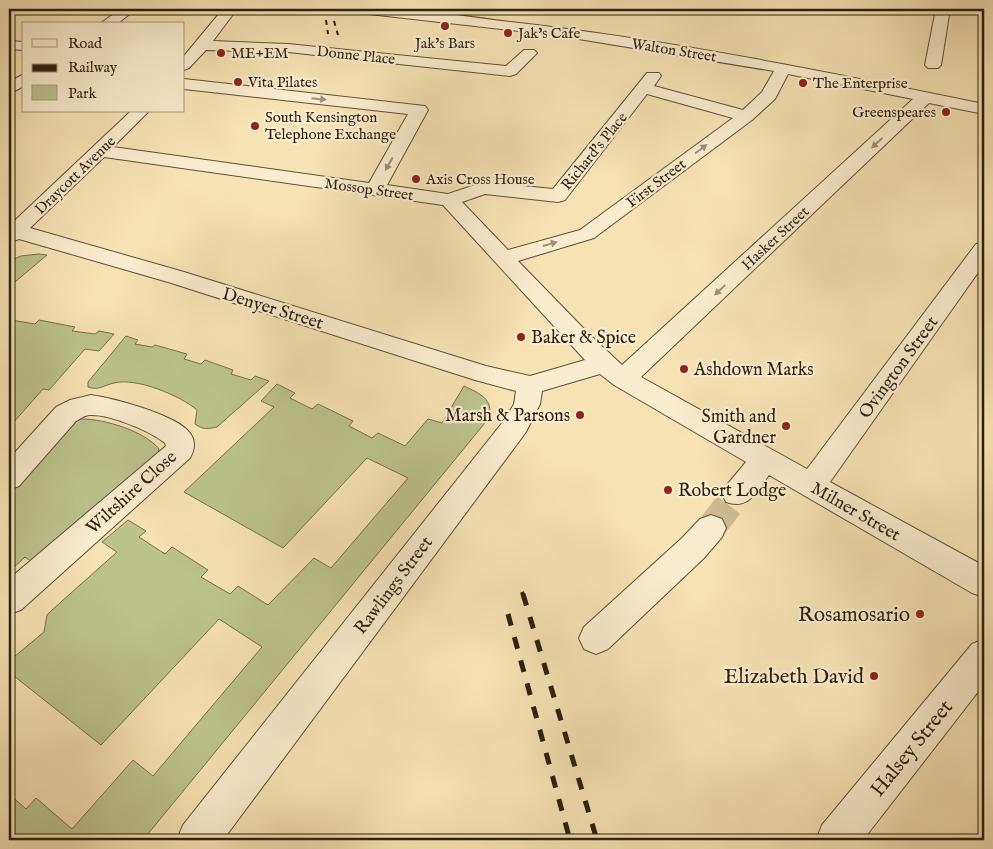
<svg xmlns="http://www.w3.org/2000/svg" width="993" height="849" font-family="'IM FELL English',serif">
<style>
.green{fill:#bcc38d;stroke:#74704f}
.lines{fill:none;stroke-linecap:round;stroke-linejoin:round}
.minor-tunnel{stroke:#cebb93;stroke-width:29;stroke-dasharray:29 15;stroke-linecap:butt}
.minor-casing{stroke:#5f4f3a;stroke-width:2}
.minor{fill:#faecce;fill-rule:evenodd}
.rail-far2{stroke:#2c1e11;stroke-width:2;stroke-dasharray:5 5;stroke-linecap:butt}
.rail-far1{stroke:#2c1e11;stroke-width:4;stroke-dasharray:9 9;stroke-linecap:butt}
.rail{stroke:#2c1e11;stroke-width:5;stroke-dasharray:12 12;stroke-linecap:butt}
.oneway{fill:#9d8f79}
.poi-dot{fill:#8f2418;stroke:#faecce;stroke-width:2}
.labels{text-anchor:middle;stroke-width:4.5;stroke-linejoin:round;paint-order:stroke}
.far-poi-label{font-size:15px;fill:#2c1e11;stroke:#faecce;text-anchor:start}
.far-street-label{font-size:15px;fill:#2c1e11;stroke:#faecce}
.street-label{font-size:18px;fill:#2c1e11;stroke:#faecce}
.poi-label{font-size:18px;fill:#2c1e11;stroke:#faecce;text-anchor:start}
.near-poi-label{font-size:21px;fill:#2c1e11;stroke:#faecce;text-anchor:end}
.near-street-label{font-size:21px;fill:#2c1e11;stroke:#faecce}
</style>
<rect width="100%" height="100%" fill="#f7e2b3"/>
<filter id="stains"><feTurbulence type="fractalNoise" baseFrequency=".004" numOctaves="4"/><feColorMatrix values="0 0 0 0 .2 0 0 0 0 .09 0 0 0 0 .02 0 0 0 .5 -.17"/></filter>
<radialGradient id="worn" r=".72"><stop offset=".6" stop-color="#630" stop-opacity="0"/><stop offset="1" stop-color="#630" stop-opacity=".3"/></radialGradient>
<!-- green -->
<g class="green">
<path d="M39,254l8,1 -38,32v-26l12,-5z"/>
<path d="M9,315l5,1 -3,4 24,4 4,-4 36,7 -3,4 23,3 4,-3 15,3 -15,17 -14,-2 -36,41 -6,-1 -31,35h-3z"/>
<path d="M126,336l12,4 -3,4 17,3 3,-2 32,9 -3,5 17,5 4,-4 28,10 -2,4 20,6 4,-4 14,5 -52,46c-9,2 -14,3 -22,-3l2,-14c-16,-14 -61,-33 -83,-27 -10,2 -15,8 -26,4v-5z"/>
<path d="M277,384l18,9 -5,5 22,11 6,-5 35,17 -4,5 23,12 6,-5 27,13 23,-27 14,4 22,-37c15,7 30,13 25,32l-346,422h-134v-46l17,15 10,-11 36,31 61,-69 20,16 109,-129 -43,-28 -118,126 -92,-73v-11l35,-29 3,-17 5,-5 65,-58 -15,-10 26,-22 18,11 -7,6 26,17 7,-7 36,23 -7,7 29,17 8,-8 30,19 46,-47 17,10 77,-90 -41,-20 -84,90 -99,-56 90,-85 -13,-6z"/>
<path d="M82,419c22,0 63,12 77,30l-1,10 -122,106 -11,-8 -16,15v-81l54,-63 9,-6z"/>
</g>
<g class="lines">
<!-- minor-tunnel -->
<path class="minor-tunnel" d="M711,528l26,-34"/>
<!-- minor casing -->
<g class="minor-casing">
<g id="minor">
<path d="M9,9h13l-2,3 -11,3z"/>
<path d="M120,9h16l-19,15h-17z"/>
<path d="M223,9h14l-24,32 75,3 218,22 18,-16h10l3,3 -21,21 -6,2 -222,-24 -82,-2 -17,18 -5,2v-14z"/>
<path d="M353,9c52,-4 106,7 158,13 159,18 317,50 473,82v10l-55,-11 -288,274 166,92 169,-225 8,-1v21l-154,218 154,84v31l-12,-4 -203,-118c-13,17 -20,35 -43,27l-4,-8 4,-8 20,-24 -132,-77 -14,-11 -58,17 -2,13 -14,28 -303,408h-46l6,-15 323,-407 8,-14 2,-13 -41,-11 -307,-98 -149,-43 -10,4v-17l122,-115h18l-36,36 256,36 39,-69 -224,-25v-10l241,27 3,4 -41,75 61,9 36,-12 69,7 94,-116h12l2,3 -7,10 89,24 19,-18 12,-21 -220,-36 -194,-22zM788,74l125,25 -291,266 -34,-32 -70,-72 76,-23 158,-118 23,-21zM647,94l86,24 -153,112 -72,20 -46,-48 23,-8 73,8 7,-2zM104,157l339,48 142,155 -55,16 -44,-10 -302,-94 -154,-44z"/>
<path d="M936,9h14l-9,56 -3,3h-10l-3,-3z"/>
<path d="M9,41l15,1v8l-15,-1z"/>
<path d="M24,74v12l-15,8v-12z"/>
<path d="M91,395c22,3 85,20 98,37 7,8 6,17 1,26l-169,152 -12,4v-35l157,-133 -1,-3c-15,-12 -55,-29 -75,-28 -5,0 -10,4 -14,6l-57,65 -10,4v-31l47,-52 14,-7z"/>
<path d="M711,515l11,4 4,9 -4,9 -18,21 -96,91 -12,5 -12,-5 -5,-11 5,-11 98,-89 18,-19z"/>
<path d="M984,639v45l-121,156h-47l6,-15 150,-181z"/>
</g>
</g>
<!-- minor -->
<use href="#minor" class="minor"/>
<!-- rail-far2 -->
<g class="rail-far2">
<path d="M326,20l2,14"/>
<path d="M334,21l4,14"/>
</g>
<!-- rail-far1 -->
<path class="rail-far1" d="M522,592l1,3"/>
<!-- rail -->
<g class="rail">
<path d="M523,594l74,246"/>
<path d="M508,614l62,226"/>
</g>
</g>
<!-- one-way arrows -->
<defs><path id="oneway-solid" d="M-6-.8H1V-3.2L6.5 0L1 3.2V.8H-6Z" transform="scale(1.25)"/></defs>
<g class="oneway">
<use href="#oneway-solid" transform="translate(319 99) rotate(6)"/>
<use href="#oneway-solid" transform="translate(877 143) rotate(137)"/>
<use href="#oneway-solid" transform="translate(701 149) rotate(-37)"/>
<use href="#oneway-solid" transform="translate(389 164) rotate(119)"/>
<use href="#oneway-solid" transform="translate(550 244) rotate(-16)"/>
<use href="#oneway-solid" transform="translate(720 290) rotate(137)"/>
</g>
<!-- markers -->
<g class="poi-dot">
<circle cx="445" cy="26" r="5"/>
<circle cx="508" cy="33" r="5"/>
<circle cx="221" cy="53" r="5"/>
<circle cx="238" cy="82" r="5"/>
<circle cx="803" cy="83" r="5"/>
<circle cx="946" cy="112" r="5"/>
<circle cx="255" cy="126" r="5"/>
<circle cx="416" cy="179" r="5"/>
<circle cx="521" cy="337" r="5"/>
<circle cx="684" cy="369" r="5"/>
<circle cx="580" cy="415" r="5"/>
<circle cx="786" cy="426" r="5"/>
<circle cx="668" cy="490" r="5"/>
<circle cx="920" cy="614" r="5"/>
<circle cx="874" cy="676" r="5"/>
</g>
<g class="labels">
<!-- far-poi labels -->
<g class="far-poi-label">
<text x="518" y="38">Jak's Cafe</text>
<text x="445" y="48" text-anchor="middle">Jak's Bars</text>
<text x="231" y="58">ME+EM</text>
<text x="248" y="87">Vita Pilates</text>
<text x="813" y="88">The Enterprise</text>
<text x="936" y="117" text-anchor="end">Greenspeares</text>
<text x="265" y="122">South Kensington<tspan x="265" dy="17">Telephone Exchange</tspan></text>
<text x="426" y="184">Axis Cross House</text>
</g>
<!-- far-street labels -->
<g class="far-street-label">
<text transform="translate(674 50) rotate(9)" y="5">Walton Street</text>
<text transform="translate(356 55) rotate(6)" y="5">Donne Place</text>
<text transform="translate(594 151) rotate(-51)" y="5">Richard's Place</text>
<text transform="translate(75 175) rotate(-44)" y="5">Draycott Avenue</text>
<text transform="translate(656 183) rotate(-37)" y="5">First Street</text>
<text transform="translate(369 189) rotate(8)" y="5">Mossop Street</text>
<text transform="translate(775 238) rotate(-43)" y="5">Hasker Street</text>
</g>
<!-- street labels -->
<g class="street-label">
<text transform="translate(273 308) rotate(17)" y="6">Denyer Street</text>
<text transform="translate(898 367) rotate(-54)" y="6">Ovington Street</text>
<text transform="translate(131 492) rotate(-42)" y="6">Wiltshire Close</text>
<text transform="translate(856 511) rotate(30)" y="6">Milner Street</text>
<text transform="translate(393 585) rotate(-53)" y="6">Rawlings Street</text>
</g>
<!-- poi labels -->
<g class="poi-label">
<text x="531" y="343">Baker &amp; Spice</text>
<text x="694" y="375">Ashdown Marks</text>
<text x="570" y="421" text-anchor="end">Marsh &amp; Parsons</text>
<text x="776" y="422" text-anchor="end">Smith and<tspan x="776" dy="21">Gardner</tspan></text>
<text x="678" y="496">Robert Lodge</text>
</g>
<!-- near-poi labels -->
<g class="near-poi-label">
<text x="910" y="621">Rosamosario</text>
<text x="864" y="683">Elizabeth David</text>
</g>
<!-- near-street labels -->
<g class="near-street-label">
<text transform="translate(911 748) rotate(-51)" y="7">Halsey Street</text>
</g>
</g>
<!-- margin -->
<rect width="993" height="849" fill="none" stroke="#f7e2b3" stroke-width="30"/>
<rect x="10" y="10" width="973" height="829" fill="none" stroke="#2c1e11" stroke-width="2.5"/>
<rect x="15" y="15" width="963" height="819" fill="none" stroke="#2c1e11"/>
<!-- legend -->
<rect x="22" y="22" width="162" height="90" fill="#faecce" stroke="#a89a82"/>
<rect x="32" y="39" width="25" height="8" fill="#faecce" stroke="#a89a82"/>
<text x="68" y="48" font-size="15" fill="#2c1e11">Road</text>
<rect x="32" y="64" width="25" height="8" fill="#2c1e11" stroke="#a89a82"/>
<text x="68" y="72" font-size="15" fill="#2c1e11">Railway</text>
<rect x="32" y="85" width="25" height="15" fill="#bcc38d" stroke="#a89a82"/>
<text x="68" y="98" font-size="15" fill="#2c1e11">Park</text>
<rect width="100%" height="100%" filter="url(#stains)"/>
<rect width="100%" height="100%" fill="url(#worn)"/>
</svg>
